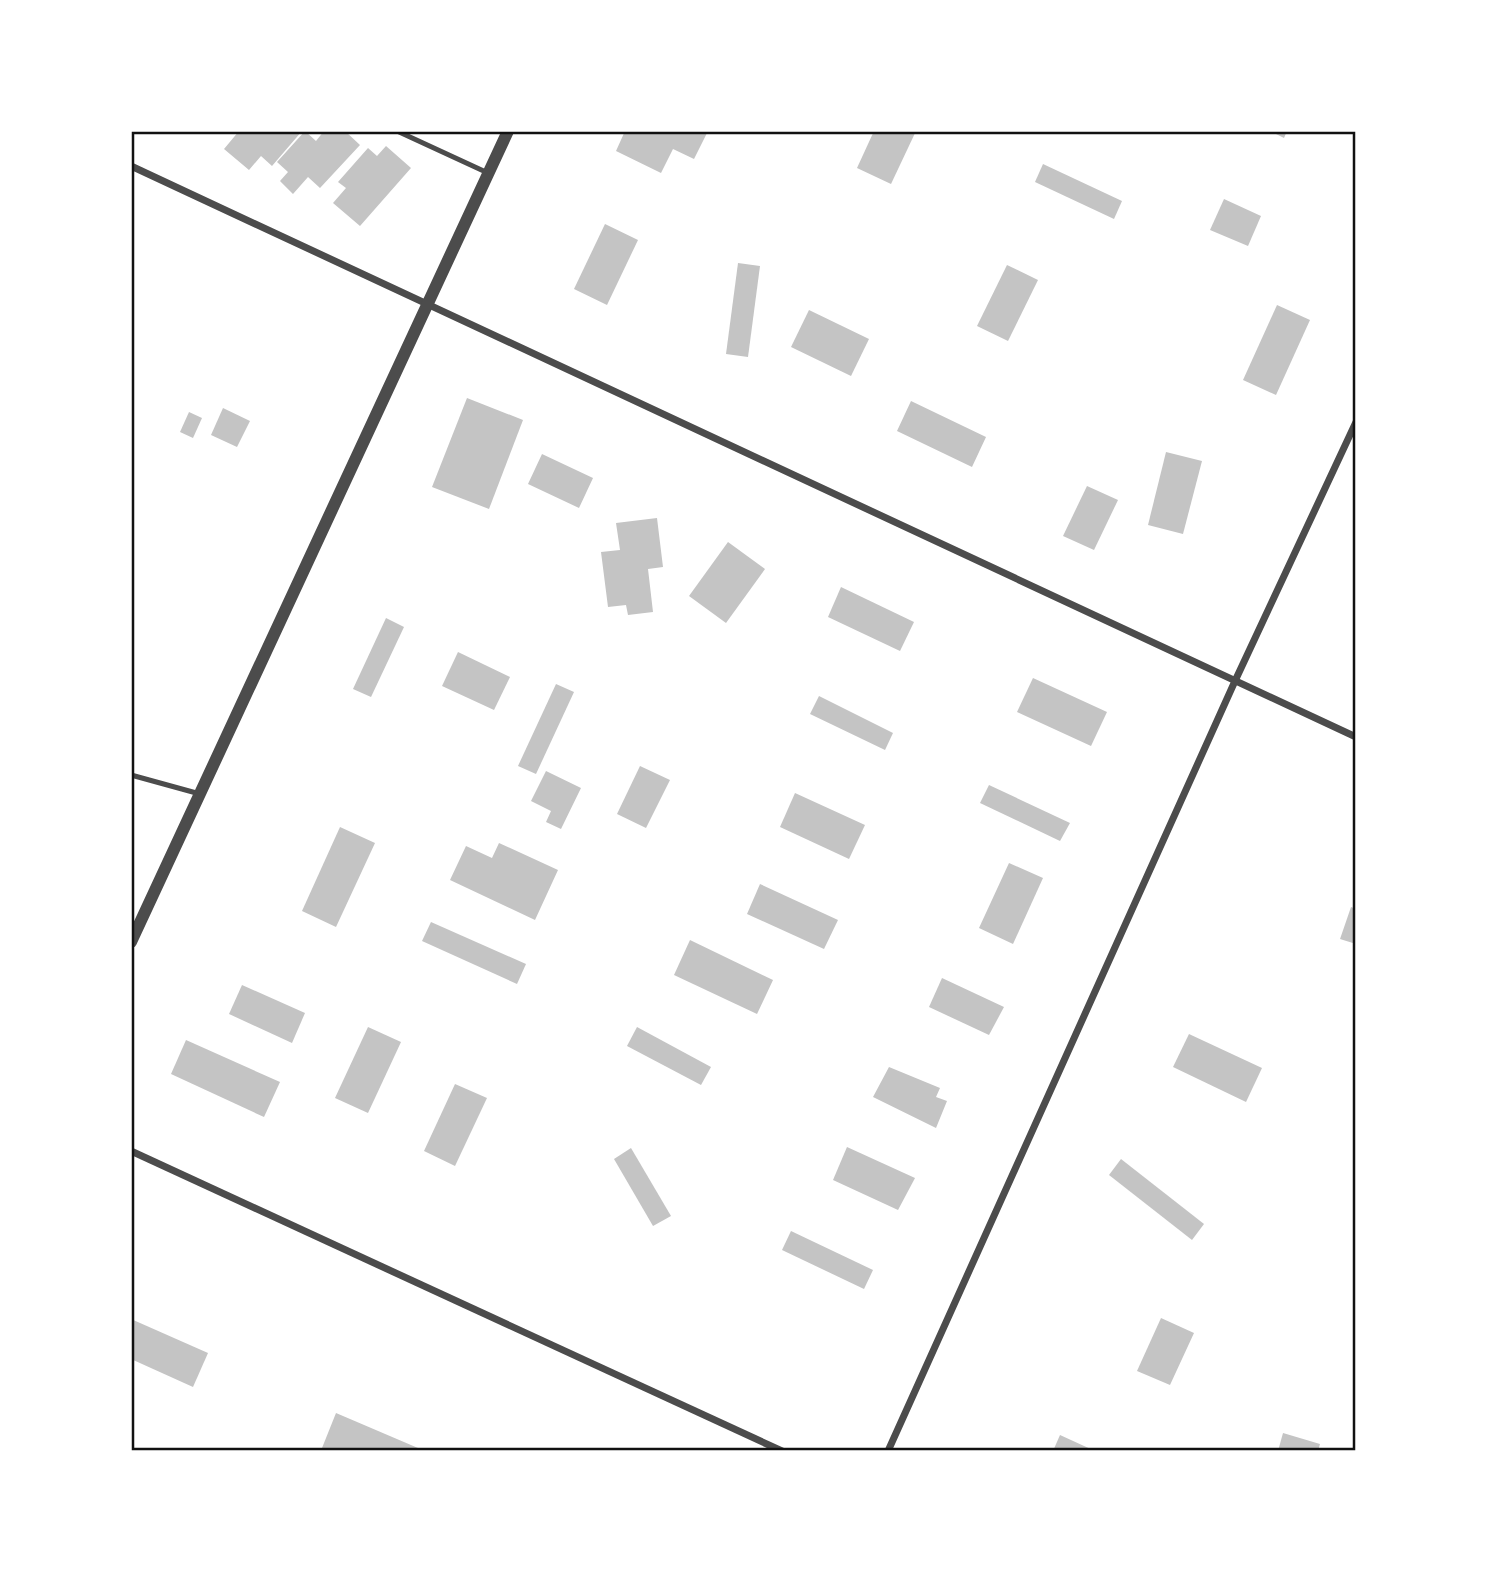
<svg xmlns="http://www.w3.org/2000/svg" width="1487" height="1582" font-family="'Space Grotesk',sans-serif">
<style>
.building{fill:#c4c4c4}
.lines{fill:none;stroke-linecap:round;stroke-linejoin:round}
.service{stroke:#4c4c4c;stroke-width:5}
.minor{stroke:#4c4c4c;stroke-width:7}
.tertiary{stroke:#4c4c4c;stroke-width:12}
.neatline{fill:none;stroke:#111;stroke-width:2.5}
</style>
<rect width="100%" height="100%" fill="#fff"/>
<!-- building -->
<g class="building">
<path d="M239,131h63l-30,35 -11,-10 -12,14 -25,-21z"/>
<path d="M305,131l11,10 8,-10h21l15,14 -40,43 -12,-11 -15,17 -13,-13 8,-9 -11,-10z"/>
<path d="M625,131l14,1 69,-1 -14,28 -21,-10 -12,24 -45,-22z"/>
<path d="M874,131h42l-25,53 -34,-16z"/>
<path d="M1270,131h17l-3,7z"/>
<path d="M386,146l25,22 -51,58 -27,-23 13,-15 -8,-6 30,-34 9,8z"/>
<path d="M1043,164l79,37 -8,18 -79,-37z"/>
<path d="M1224,199l37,17 -13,30 -38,-16z"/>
<path d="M605,224l33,16 -31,65 -33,-16z"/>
<path d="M738,263l22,3 -12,91 -22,-3z"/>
<path d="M1007,265l31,15 -30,61 -31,-15z"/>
<path d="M1277,305l33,15 -34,75 -33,-15z"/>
<path d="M809,310l60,29 -18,37 -60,-29z"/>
<path d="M467,398l56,22 -34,89 -57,-22z"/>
<path d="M911,401l75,36 -14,30 -75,-36z"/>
<path d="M223,408l27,13 -13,26 -26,-12z"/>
<path d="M189,412l13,6 -9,20 -13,-6z"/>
<path d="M1166,452l36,9 -19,73 -35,-9z"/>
<path d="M542,454l51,24 -14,30 -51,-24z"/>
<path d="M1087,486l31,14 -24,50 -31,-14z"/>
<path d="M657,518l6,49 -15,2 5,43 -25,3 -2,-10 -18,2 -7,-55 19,-2 -4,-27z"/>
<path d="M728,542l37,27 -39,54 -37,-27z"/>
<path d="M841,587l73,35 -14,29 -72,-34z"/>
<path d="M386,618l18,9 -33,70 -18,-8z"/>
<path d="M458,652l52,25 -16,33 -52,-24z"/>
<path d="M1033,678l74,34 -16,34 -74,-34z"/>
<path d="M556,684l18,8 -38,82 -18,-8z"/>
<path d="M819,696l74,37 -8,17 -75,-36z"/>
<path d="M640,766l30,14 -24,48 -29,-14z"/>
<path d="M546,771l35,17 -20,41 -15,-7 5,-11 -20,-10z"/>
<path d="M989,785l81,38 -10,18 -80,-38z"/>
<path d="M795,793l70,32 -16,34 -69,-32z"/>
<path d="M340,827l35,16 -39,84 -34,-16z"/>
<path d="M499,843l59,27 -23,50 -85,-40 16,-34 26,12z"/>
<path d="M1009,863l34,15 -30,66 -34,-16z"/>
<path d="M760,884l78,36 -14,29 -77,-35z"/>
<path d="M1351,907l5,2v35l-16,-5z"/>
<path d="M431,922l95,42 -9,20 -95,-43z"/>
<path d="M690,940l83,40 -16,34 -83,-39z"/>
<path d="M942,978l62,29 -15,28 -60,-28z"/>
<path d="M242,985l63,28 -13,30 -63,-29z"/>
<path d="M368,1027l33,15 -33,71 -33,-15z"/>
<path d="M637,1027l74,40 -10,18 -74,-39z"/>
<path d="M1189,1034l73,34 -16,34 -73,-35z"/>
<path d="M186,1040l94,42 -16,35 -93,-43z"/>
<path d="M889,1067l51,21 -4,9 11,4 -11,27 -63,-31z"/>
<path d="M455,1084l32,14 -32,68 -31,-15z"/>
<path d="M847,1147l68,31 -17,32 -65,-30z"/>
<path d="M631,1148l40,68 -18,10 -39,-67z"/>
<path d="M1121,1159l83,65 -12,16 -83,-65z"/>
<path d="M791,1231l82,39 -9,19 -82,-39z"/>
<path d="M1161,1318l33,15 -24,52 -33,-14z"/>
<path d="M131,1319l77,34 -15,34 -62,-28z"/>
<path d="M336,1413l89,38h-97l-6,-3z"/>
<path d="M1283,1433l37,11 -2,7h-40z"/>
<path d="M1060,1435l35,16h-42z"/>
</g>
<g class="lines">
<!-- service -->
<g class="service">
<path d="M397,131l91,42"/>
<path d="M131,775l69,19"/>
</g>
<!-- minor -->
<g class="minor">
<path d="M131,166l1225,571"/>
<path d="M131,1151l651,300"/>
<path d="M888,1451l347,-770 121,-259"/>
</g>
<!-- tertiary -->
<path class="tertiary" d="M131,942l377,-811"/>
</g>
<!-- border -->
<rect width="1487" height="1582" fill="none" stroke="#ffffff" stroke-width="266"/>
<rect x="133" y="133" width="1221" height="1316" class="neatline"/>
</svg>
